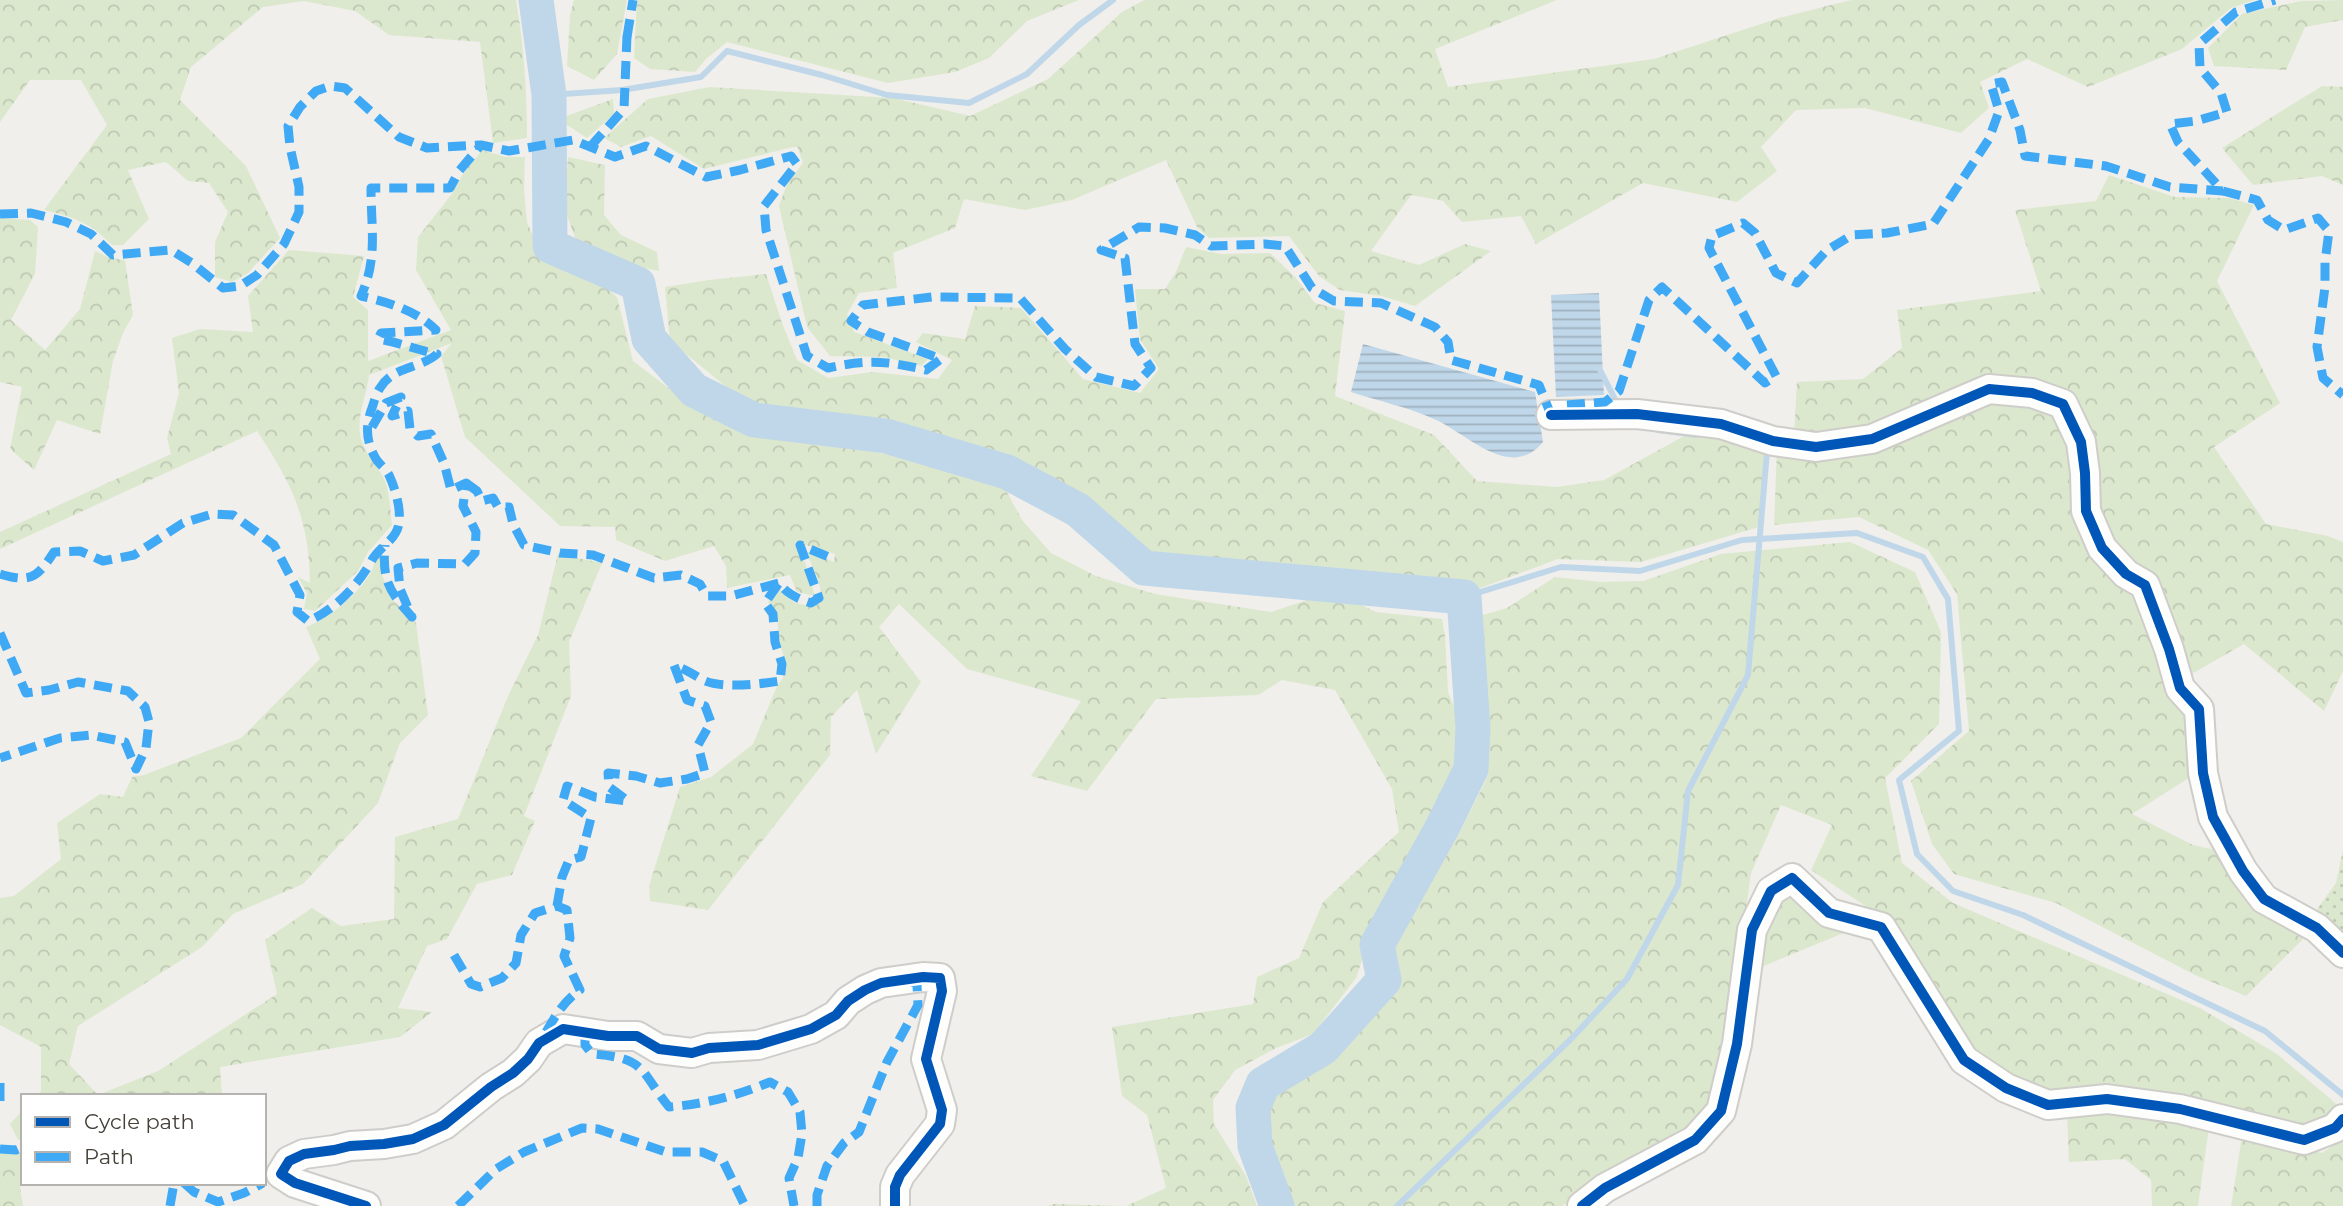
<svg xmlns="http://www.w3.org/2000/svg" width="2343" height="1206" font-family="Montserrat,sans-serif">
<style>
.grass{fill:url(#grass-dots)}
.forest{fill:url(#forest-crowns)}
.water{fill:url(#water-rules)}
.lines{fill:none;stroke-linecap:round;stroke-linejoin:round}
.stream{stroke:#c0d7e9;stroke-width:6}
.river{stroke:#c0d7e9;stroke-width:35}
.minor-casing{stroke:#cecdc9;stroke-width:32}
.minor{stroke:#fdfdfc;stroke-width:28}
.quiet{stroke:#3fa9f5;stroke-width:9;stroke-dasharray:18 9;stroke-linecap:butt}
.cycleway-casing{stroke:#fff;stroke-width:15}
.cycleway{stroke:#0057b8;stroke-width:10}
</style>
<defs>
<pattern id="grass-dots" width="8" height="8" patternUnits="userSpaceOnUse" patternTransform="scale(1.75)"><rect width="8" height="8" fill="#dce8ce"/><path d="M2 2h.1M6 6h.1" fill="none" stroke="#bec8b2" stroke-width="1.8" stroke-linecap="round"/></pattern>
<pattern id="forest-crowns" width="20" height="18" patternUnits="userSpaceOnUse" patternTransform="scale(1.75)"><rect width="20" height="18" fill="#dce8ce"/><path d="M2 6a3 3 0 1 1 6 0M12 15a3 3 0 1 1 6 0" fill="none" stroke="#bec8b2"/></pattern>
<pattern id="water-rules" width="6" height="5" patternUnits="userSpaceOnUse" patternTransform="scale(1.75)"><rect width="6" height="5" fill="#c0d7e9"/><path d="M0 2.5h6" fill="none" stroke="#9eb0be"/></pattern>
</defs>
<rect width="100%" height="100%" fill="#f0efeb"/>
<!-- grass -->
<path class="grass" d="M2343,850v92l-30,-27 23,-32z"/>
<!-- forest -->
<g class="forest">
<path d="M0,0h516c8,46 11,91 11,138l-34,5 -13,-101 -91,-7 -34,-24 -51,-10 -41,6 -72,60 -11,33 66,66 34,72 -32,35 -16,9 -17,-5v-35l13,-30 -19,-29 -21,-2 -22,-19 -38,8 21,49 -26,26h-11c-23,-23 -36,-27 -68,-35l63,-85 -26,-45h-51l-30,42z"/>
<path d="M574,0h53l-10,54 -23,26 -27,-14 3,-51z"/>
<path d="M637,0h442l-52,21 -38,37 -34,14 -67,11 -161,-41 -21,17 -11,13 -45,-3 -16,-11z"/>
<path d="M1144,0h413l-122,49 13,38 206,-28 125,-41 72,-18h403l-23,8 -49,41 -94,38 -61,-28 -47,23 9,26 -28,25 -96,-25 -69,2 -35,37 16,24 -40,31 -94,-19 -107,61 -15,-28 -59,6 -19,-21 -32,-6 -40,56 48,14 46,-21 26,7 -76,55 -34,-10 -41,-6 -21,-14 -30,-40 -80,2 -12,-11 -31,-67 -94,40 -47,10 -61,-11 -9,29 -62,25 4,35 -38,5 -12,21 7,18 74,27 -7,7 -37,-9 -54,-1 -23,-29 -28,-121 8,-22 16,-21 -6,-17 -93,23 -53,-33 -30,11 -17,-9 44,-39 62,-12 183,11 77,18 78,-37 74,-67z"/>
<path d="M2343,0v20l-38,7 -19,43 -72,-4 -6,-18 34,-34 59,-13z"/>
<path d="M2322,86l21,1v98l-21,-9 -69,9 -31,-37z"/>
<path d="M613,99l1,15 -27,24 -29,-19z"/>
<path d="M482,150l24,7h19l-1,32 3,33 12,29 29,18 31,12 18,16 16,64 62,47 51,22 115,19 104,21 36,11 21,39 29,33 45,23 59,18 116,18 45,-15 37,4 23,11 66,7 3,17 3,56 11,27 3,25 -1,27 -30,61 -66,119 -9,27 -43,56 -37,14 -41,22 -22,30 1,24 32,52 11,30h-209l5,-2 73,2 40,-18 -19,-73 -25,-19 -10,-69 141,-23 4,-27 42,-19 24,-56 76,-70 -7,-43 -57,-99 -53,-10 -24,15 -102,4 -69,92 -56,-15 50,-75 -114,-32 -68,-65 -20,23 42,55 -45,72 -19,-64 -26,27 -1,38 -122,155 -58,-9 -1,-15 31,-99 31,-10 42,-33 24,-58 6,-8 2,-17 -6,-21 -2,-26 -9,-12 11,-14c10,14 25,22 42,14 2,-17 -9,-35 -15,-51l28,11 1,-8 -40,-12 10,20 10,34 -18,-4 -7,-17 -63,13 -1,-22 -12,-20 -49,15 -49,-21 -1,-13 -55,-1 -95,-89 -24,-81 11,-13 -83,32c-2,20 -12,39 -9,59 3,18 15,28 23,43 7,12 7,34 9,48l-24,27 -10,19 -43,40 -11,-2 3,-16 -9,-16 12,6c-1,-65 -18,-99 -53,-152l-257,118v-17l171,-78 -4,-16 12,-45 -7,-55 28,-9 53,3 -5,-36 41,-46 75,6 -11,41 15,13v51l83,-31 -35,-60 2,-33 33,-42 12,-21z"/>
<path d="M568,157l37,8 -1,50 17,20 36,17 2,19 -55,-11 -27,-17 -13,-36z"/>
<path d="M2109,175l66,22 54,1 25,7 -37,76 63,122 -66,44 52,77 62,12 15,6v129l-19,40 -80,-67 -56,32 -64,-118 -30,-50 2,-38 -67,-89 -165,53 -70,2 3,-54 66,-3 39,-31 -5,-38 144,-19 -26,-81 81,-9z"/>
<path d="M0,218l30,2 8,7 -3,47 -24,46 34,30 35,-41 15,-58 15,7 15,2 8,55 -10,18 -10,28 -13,73 -43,-14 -23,50 -24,-21 12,-62 -22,-5z"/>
<path d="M1186,247l35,7 49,-1 25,24 20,26 30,8 -10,85 99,39 43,46 80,6 47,-7 82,-45 79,10 -6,82 -118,35 -83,-3 -110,41 -302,-42 -138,-95 -117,-41 -135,-11 -86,-70 -5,-54 44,-7 57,-6 16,49 15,37 31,18 45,-6 65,7 14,-19 -36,-18 7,-9 42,6 10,-33 46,2 62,71 57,14 19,-24 -19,-30 -5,-50h30l11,-17z"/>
<path d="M1994,394l66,18 18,34 3,69 52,73 60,129 -1,59 -60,38 61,31 31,7 85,81 -63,63 -49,-20 -141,-73 -102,-29 -22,-30 -21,-63 58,-50 -12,-137 -29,-44 -69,-33 -85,8 3,-76z"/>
<path d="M1850,542l65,30 26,60 -2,92 -54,54 17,85 51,40 247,105 77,46 63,53 -34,27 -259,-39 -42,-19 -35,-25 -82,-130 -77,-51 21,-45 -51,-20 -30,68 -23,167 -17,65 -26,30 -87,47 -36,24h-279l-18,-54 -9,-43 12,-16 49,-28 138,-224 31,-61 -23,-87 -1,-53 4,-20 41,-12 48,-31 46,5 42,-1 78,-27z"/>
<path d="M383,550l-2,23 12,27 23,23 12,92 -28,28 -22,60 -75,81 -70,30 -31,33 -124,79 -9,38 29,31 60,-24 119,-77 -12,-54 47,-32 29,18 53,-7 1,-82 63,-18 50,-123 30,-61 20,-81 44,9 -33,79 2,54 -47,120 11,5 -23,54 -35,9 -30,55 -20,7 -29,62 34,4 -32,25 -180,30 2,29h-186l5,-5v-44l-41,-22v-127l14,-2 47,-37 -4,-36 43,-29 23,3 9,-20 12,-2 97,-37 79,-79 -14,-32c21,-7 52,-33 64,-53 5,-9 5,-17 13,-24z"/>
<path d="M1793,888l65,39 -104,43c3,-34 6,-64 39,-82z"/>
<path d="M2114,1108l95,19 -11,79h-46l-1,-26 -26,-21 -56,3 -2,-49z"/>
<path d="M23,1110v28l-5,2 -8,-16z"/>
<path d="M2242,1136l80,17 21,-14v67h-112z"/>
<path d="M0,1152l16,2 7,-2 1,31 -4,4 3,19h-23z"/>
</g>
<!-- water -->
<g class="water">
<path d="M1599,293l5,102 -48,2 -5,-102z"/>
<path d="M1363,344l172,48 8,50c-33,40 -76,-9 -109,-23 -26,-12 -56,-18 -83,-27z"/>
</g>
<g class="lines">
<!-- stream -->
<g class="stream">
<path d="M549,95l73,-5 79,-13 26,-26 95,24 65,20 82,8 58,-29 52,-49 34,-25"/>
<path d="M1600,370l19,37"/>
<path d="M1658,430l38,5"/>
<path d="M1464,597l97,-30 79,4 102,-31 115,-7 66,24 25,42 11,132 -60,49 18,74 36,37 70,24 242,116 78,64"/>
<path d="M1397,1206l174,-167 56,-60 51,-94 10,-94 60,-116 19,-223 -4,-2"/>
</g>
<!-- river -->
<path class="river" d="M536,0l13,95 1,151 88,38 11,55 45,51 60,30 132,16 121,36 71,38 66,58 320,29 9,131 -2,41 -29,59 -65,117 7,35 -61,68 -60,36 -10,24 2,38 22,60"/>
<!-- minor casing -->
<g class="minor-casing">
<g id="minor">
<path d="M1551,415l86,-1 84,10 52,17 43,6 56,-8 117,-50 43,4 31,11 18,38 4,31 1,38 16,37 24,26 19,11 24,64 11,39 19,21 4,64 10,44 30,54 21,28 53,29 26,25"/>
<path d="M366,1206l-71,-23 -14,-9 8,-13 15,-7 30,-4 16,-4 34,-2 29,-5 31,-14 47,-38 22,-14 15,-14 11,-16 24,-14 45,7h29l22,13 33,4 17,-5 49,-3 53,-16 25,-14 12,-14 17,-11 16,-7 42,-6 17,1 2,13 -16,68 16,51 -2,14 -40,51 -5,12v19"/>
<path d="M1582,1206l23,-18 90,-48 26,-29 16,-67 15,-114 19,-39 21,-13 37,35 52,14 83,133 42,28 42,17 59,-6 73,10 124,31 31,-12 8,-9"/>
</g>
</g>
<!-- minor -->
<use href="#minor" class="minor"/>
<!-- quiet -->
<g class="quiet">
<path d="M627,37l6,-37"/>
<path d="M590,147l34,-38 3,-73"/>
<path d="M2223,191l34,9 11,20 16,10 34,-12 11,13 -4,31v25l-8,60 6,31 20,17"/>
<path d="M0,214l31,-1 35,9 25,12 22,21 58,-5 21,13 31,25 17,-2 17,-11 27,-31 15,-32v-25l-9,-40 -2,-21 12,-19 16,-16 15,-5 14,2 54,49 28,11 54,-3 28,6 64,-11 42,17 31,-11 60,31 34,-7 51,-14 6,8 -33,42 2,24 41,126 21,12c40,-9 59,-7 98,2l15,-11 -73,-27 -17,-11 12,-16 69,-8 88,1 45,51 31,28 38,9 17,-18 -16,-24 -10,-86 -24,-8 38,-23 26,1 30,7 16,11 54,-2 20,2 27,42 22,13 47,2 54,24 13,15 3,18 88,25 12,30"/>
<path d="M1567,405l38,-3 14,-11 30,-91 13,-13 103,96 11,-7 -67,-128 3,-12 31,-13 12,10 21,40 21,10 29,-32 26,-16 35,-2 46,-9 56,-85 10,-28 -8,-27 11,-2 18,48 5,26 81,10 64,21 53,4 -45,-49 -8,-18 26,-3 31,-9 -6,-19 -21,-25 -1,-24 37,-32 39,-12"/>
<path d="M372,427l14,-24 15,-6 -9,19 16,-5 2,18 8,7 13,-2 13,29 7,27 15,-7 -3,23 13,26 -1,21 -10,11 -48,-1 -19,5 2,21 12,28c-23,-26 -30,-36 -27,-72"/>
<path d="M466,483l11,8 5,10 11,-3 5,9h11l4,17 11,21 36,8 33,2 61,23 27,-3 19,9 7,12h24l48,-13"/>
<path d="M0,574c31,9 37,4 54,-22l26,-1 23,10 31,-6 49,-32 29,-9 21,1 41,30 26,50 -3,17 11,9c26,-10 51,-37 64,-61 8,-14 26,-21 27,-38 2,-14 -4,-34 -10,-47 -3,-6 -9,-10 -13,-16 -10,-17 -11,-33 -4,-51 2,-6 4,-14 8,-20 13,-22 40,-19 57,-34 -20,-4 -39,-12 -59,-15l3,-6 55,-3c-20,-20 -49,-28 -75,-34 17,-38 10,-67 10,-108h79l9,-17 22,-26"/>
<path d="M0,633l26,60 23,-3 29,-8 50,9 17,16 4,15 -3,26 -10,21 -11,-27 -34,-7 -31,3 -60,20"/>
<path d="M557,906l5,-29 7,-17 12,-3 10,-39 -28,-18 4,-14 28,11 33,4 -19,-14 -1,-14 28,3 24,7 27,-4 18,-6 -7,-28 13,-23 -6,-16 -18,-6 -13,-35c11,4 19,9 29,15 18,9 57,4 77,1l2,-17 -7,-22 -2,-28 -8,-11 14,-20c9,12 18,15 32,20l8,-5 -19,-53 31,13"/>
<path d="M454,955l17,29 9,3 22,-9 14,-15 5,-28 14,-22 22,-7 10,4 3,28 -6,18 16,34c-18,12 -26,29 -37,47"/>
<path d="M585,1034v11l7,9c55,4 47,16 77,53 36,-3 67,-11 101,-25l18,10 12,20 2,22 -4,24 -9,20 5,28"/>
<path d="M0,1083v18"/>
<path d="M0,1149l16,1 7,-3"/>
<path d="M184,1183l10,9 24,10 26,-9 19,-10"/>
<path d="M170,1206l4,-23"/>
<path d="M458,1206l38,-37 28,-17 58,-24 16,1 68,23h36l21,9 22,45"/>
<path d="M817,1206v-11l10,-29 17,-23 15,-11 28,-70 31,-57 -1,-20 -10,-7"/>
</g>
<!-- cycleway casing -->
<g class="cycleway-casing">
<g id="cycleway">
<path d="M1551,415l86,-1 84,10 52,17 43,6 56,-8 117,-50 43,4 31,11 18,38 4,31 1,38 16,37 24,26 19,11 24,64 11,39 19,21 4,64 10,44 30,54 21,28 53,29 26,25"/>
<path d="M366,1206l-71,-23 -14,-9 8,-13 15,-7 30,-4 16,-4 34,-2 29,-5 31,-14 47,-38 22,-14 15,-14 11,-16 24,-14 45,7h29l22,13 33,4 17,-5 49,-3 53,-16 25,-14 12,-14 17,-11 16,-7 42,-6 17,1 2,13 -16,68 16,51 -2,14 -40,51 -5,12v19"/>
<path d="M1582,1206l23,-18 90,-48 26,-29 16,-67 15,-114 19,-39 21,-13 37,35 52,14 83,133 42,28 42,17 59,-6 73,10 124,31 31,-12 8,-9"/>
</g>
</g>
<!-- cycleway -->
<use href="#cycleway" class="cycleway"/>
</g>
<!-- legend -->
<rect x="21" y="1094" width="245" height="91" fill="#ffffff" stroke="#b5b3af" stroke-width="2"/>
<rect x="35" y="1117" width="35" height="10" fill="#0057b8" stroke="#b5b3af" stroke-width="2"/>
<text x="84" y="1129" font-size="21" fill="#454138">Cycle path</text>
<rect x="35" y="1152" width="35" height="10" fill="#3fa9f5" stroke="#b5b3af" stroke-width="2"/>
<text x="84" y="1164" font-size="21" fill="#454138">Path</text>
</svg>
